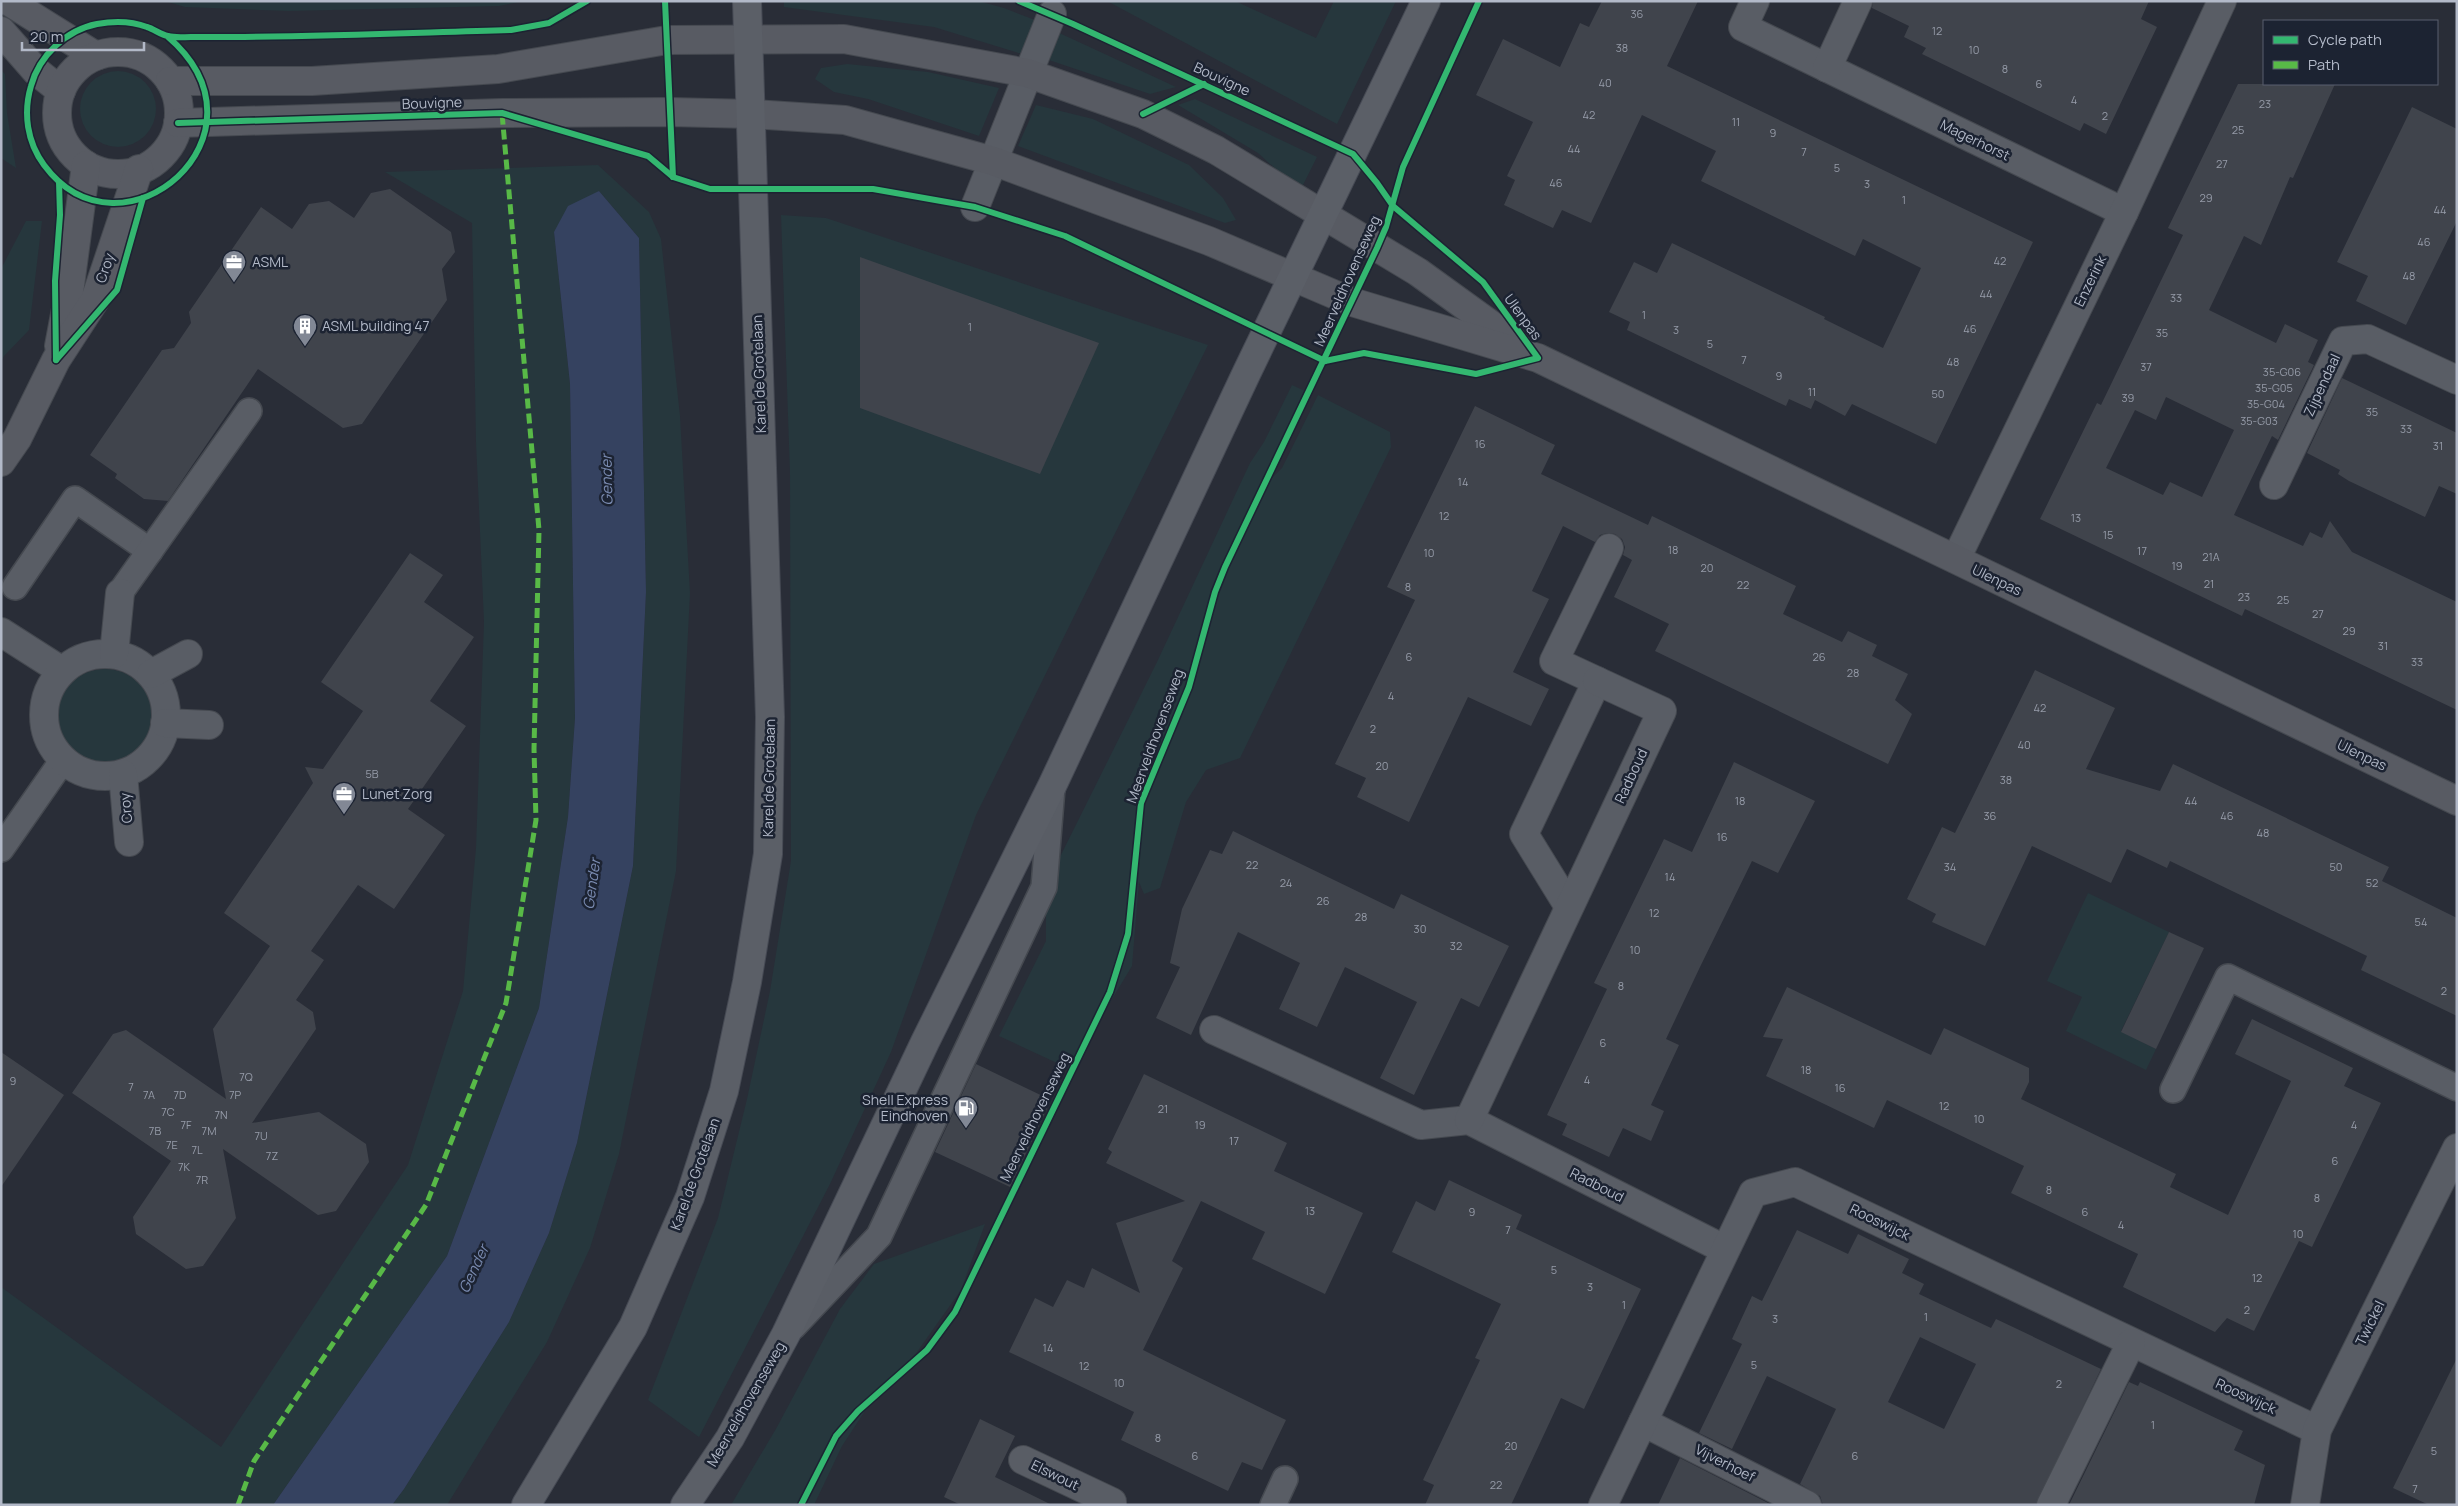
<svg xmlns="http://www.w3.org/2000/svg" width="2458" height="1506" font-family="Manrope,sans-serif">
<style>
.green{fill:#26373d}
.water{fill:#354260}
.building{fill:#40444c;fill-rule:evenodd}
.lines{fill:none;stroke-linecap:round;stroke-linejoin:round}
.lane-casing{stroke:#454950;stroke-width:28}
.street-casing{stroke:#454950;stroke-width:30}
.secondary-casing{stroke:#454950;stroke-width:30}
.primary-casing{stroke:#464a54;stroke-width:30}
.lane{stroke:#595d65;stroke-width:25}
.street{stroke:#595d65;stroke-width:28}
.secondary{stroke:#585b63;stroke-width:28}
.primary{stroke:#5b5f67;stroke-width:28}
.quiet{stroke:#58b947;stroke-width:5;stroke-dasharray:10 5;stroke-linecap:butt}
.cycleway-casing{stroke:#1c2332;stroke-width:9}
.cycleway{stroke:#33b770;stroke-width:6}
.labels{text-anchor:middle;stroke-width:5;stroke-linejoin:round;paint-order:stroke}
.number-label{font-size:11px;fill:#969ca9}
.street-label{font-size:14px;fill:#b2b9c8;stroke:#1c2332}
.poi-label{font-size:14px;fill:#b2b9c8;stroke:#1c2332;text-anchor:start}
.water-label{font-size:15px;font-style:italic;fill:#7a8bb1;stroke:#1c2332}
</style>
<rect width="100%" height="100%" fill="#292d37"/>
<!-- green -->
<g class="green">
<path d="M165,1h358l-24,5 -210,5 -104,-4z"/>
<path d="M784,1h194l26,7 36,14 -15,33 -91,-28 -150,-20z"/>
<path d="M1107,1h128l81,37 18,-37h62l-59,123z"/>
<path d="M1055,31l121,56 -26,7 -107,-36z"/>
<path d="M847,64l81,8 71,16 -20,48 -111,-37 -34,-7 -19,-13 6,-11z"/>
<path d="M1,70l4,4 2,39 9,55 -15,-10z"/>
<circle cx="118" cy="109" r="38"/>
<path d="M1195,99l122,58 -17,34 -42,-38 -80,-48z"/>
<path d="M1036,105l57,14 96,46 34,33 13,22 -11,3 -207,-77z"/>
<path d="M598,165l51,47 12,27 19,177 10,177 -14,278 -57,283 -29,94 -43,94 -100,163h-55l12,-16 105,-167 40,-89 28,-90 56,-277 13,-274 -7,-354 -40,-47 -45,41 16,152 5,334 -7,99 -29,191 -92,248 -174,249h-272v-218l220,160 187,-282 55,-174 13,-143 8,-226 -8,-180 -4,-219 -87,-51z"/>
<path d="M781,215l45,3 382,127 -232,470 -85,237 -61,132 -131,253 -51,-37 70,-182 29,-119 23,-108 21,-130 -1,-388z"/>
<path d="M26,221h16l-13,109 -25,26 -3,6v-93z"/>
<path d="M1292,385l15,7 -36,87 11,-11 36,-73 72,37 1,15 -151,311 -34,12 -20,32 -26,86 -16,6 -5,-12 -7,84 -62,103 -71,-33 47,-95v-56l111,-223 93,-199 14,-21z"/>
<circle cx="105" cy="716" r="47"/>
<path d="M2088,893l81,39 -48,99 35,18 -10,21 -80,-39 16,-34 -35,-16z"/>
<path d="M985,1224l-24,66 -44,62 -52,59 -23,35 -28,59h-83l46,-78 63,-118 34,-45z"/>
</g>
<!-- water -->
<path class="water" d="M599,191l40,47 7,354 -13,274 -56,277 -28,90 -40,89 -105,167 -12,16h-119l174,-249 92,-248 29,-191 7,-99 -5,-334 -16,-152 14,-26z"/>
<!-- building -->
<g class="building">
<path d="M1602,1h96l-31,65 366,176 -97,202 -84,-40 -7,12 -30,-16 -4,9 -22,-10 -3,7 -159,-76 3,-8 -21,-10 25,-50 23,11 15,-30 153,74 -1,2 59,29 38,-80 -58,-29 -8,17 -154,-75 15,-30 -74,-36 -51,108 -29,-13 -9,18 -49,-23 11,-25 -8,-4 26,-54 -57,-27 27,-56 57,28 20,-44 9,4z"/>
<path d="M1873,1h276l-8,18 16,8 -51,107 -22,-11 -4,8 -158,-77 4,-6 -22,-11 5,-11 -37,-18z"/>
<path d="M2238,84h97l-42,94 -3,-1 -29,68 -17,-9 -35,74 67,33 9,-19 33,16 -10,22 6,3 -36,75 -6,-4 -38,79 69,31 7,-14 12,6 8,-17 22,31 105,50v108l-212,-101 -3,7 -202,-97 57,-116 4,2 82,-170 -15,-7zM2166,397l68,33 -32,67 -32,-15 -7,13 -57,-27 29,-58 21,10z"/>
<path d="M2412,107l45,22v92l-51,104 -50,-24 12,-25 -31,-14z"/>
<path d="M390,189l61,43 4,20 -13,17 5,31 -85,124 -19,4 -85,-59 -90,132 -24,-2 -29,-21 2,-4 -27,-19 72,-105 12,-2 17,-25 -2,-11 72,-105 31,22 17,-25 20,-3 25,17 17,-25z"/>
<path d="M860,257l239,86 -59,131 -180,-66z"/>
<path d="M2342,378l115,55v61l-18,-8 -14,31 -76,-36 -11,-7 2,-4 -33,-17z"/>
<path d="M1475,406l80,39 -14,29 107,51 4,-9 144,70 -13,28 59,28 6,-11 29,14 -5,11 36,18 -13,26 17,14 -24,50 -233,-113 14,-27 -55,-27 18,-37 -9,-5 2,-8 -3,-8 -7,-5 -8,-1 -7,2 -5,7 -32,-16 -31,65 17,8 -36,73 36,17 -18,37 -63,-29 -59,125 -52,-25 9,-19 -31,-14 80,-164 -28,-13z"/>
<path d="M410,553l33,22 -19,27 50,35 -44,64 36,25 -58,83 37,26 -51,74 -36,-24 -47,66 13,9 -28,40 17,12 3,17 -64,94 67,-11 47,32 3,18 -33,49 -18,4 -95,-66 13,69 -33,48 -17,3 -50,-35 -3,-17 38,-56 -99,-68 41,-59 13,-4 100,69 -13,-70 57,-83 -46,-33 89,-130 -8,-16 18,2 40,-58 -42,-29z"/>
<path d="M2035,670l80,38 -29,61 74,22 13,-27 216,103 -7,14 75,37v98l-96,-46 6,-14 -197,-95 -3,7 -40,-19 -16,34 -79,-37 -47,100 -53,-24 4,-8 -29,-15 35,-72 13,6z"/>
<path d="M1734,762l81,39 -37,72 -26,-12 -52,106 -34,72 13,6 -28,60 13,6 -13,30 -28,-13 -14,29 -47,-22 5,-11 -20,-9 60,-126 -13,-6 70,-144 28,13z"/>
<path d="M1233,831l161,78 7,-15 108,52 -30,61 -18,-9 -47,97 -34,-17 37,-76 -72,-35 -28,60 -38,-18 21,-46 -62,-31 -47,103 -35,-17 24,-51 -10,-4 12,-54 28,-59 12,4z"/>
<path d="M2169,932l35,16 -48,101 -35,-17z"/>
<path d="M1787,987l144,68 13,-27 85,40v14l-8,17 155,75 -6,13 58,28 63,-134 -56,-27 17,-35 101,49 -9,18 37,17 -69,144 -13,-6 -45,90 -27,-13 -12,14 -92,-45 15,-33 -127,-61 13,-27 -137,-66 -13,28 -108,-52 17,-37 -20,-2z"/>
<path d="M1,1052l63,43 -63,92z"/>
<path d="M976,1064l75,36 -41,87 -75,-35z"/>
<path d="M1144,1074l143,69 -13,28 89,42 -38,81 -73,-35 13,-27 -64,-31 -29,60 11,7 -40,82 143,70 -24,50 -20,-8 -14,29 -107,-51 13,-28 -125,-60 26,-54 18,9 14,-27 17,8 8,-20 48,25 -24,-70 69,-22 -79,-38 6,-11 -4,-3z"/>
<path d="M1449,1180l73,35 -6,14 125,60 -57,120 -23,-11 -50,107h-86l9,-20 -11,-5 57,-120 -5,-2 26,-54 -109,-52 24,-51 19,10z"/>
<path d="M1797,1230l51,24 10,-20 51,25 -7,14 22,11 -5,10 72,34 5,-9 105,50 -65,136h-213l-3,-9 -20,-12 36,-75 -69,-33 -35,73 -33,-16 43,-89 -10,-5 20,-43 10,5zM1920,1337l56,27 -32,65 -56,-27z"/>
<path d="M2457,1358v147h-28l-36,-17z"/>
<path d="M2129,1382l9,4 2,-4 103,49 -9,19 31,15 -11,40h-185z"/>
<path d="M980,1419l35,17 -20,41 57,28h-91l-17,-8z"/>
<path d="M1680,1458l92,47h-114z"/>
</g>
<g class="lines">
<!-- lane casing -->
<g class="lane-casing">
<g id="lane">
<path d="M15,587l60,-88 75,52"/>
<path d="M120,593l129,-182"/>
<path d="M1,849l62,-89"/>
<path d="M2173,1090l55,-113 229,111"/>
<path d="M793,1327l86,-91 165,-349 8,-99"/>
<path d="M1273,1505l12,-26"/>
</g>
</g>
<!-- street casing -->
<g class="street-casing">
<g id="street">
<path d="M1755,1l-12,26 381,185"/>
<path d="M1827,68l31,-67"/>
<path d="M975,207l77,-193"/>
<path d="M2274,485l69,-144 25,-2 89,41"/>
<path d="M1956,559l168,-347 98,-211"/>
<path d="M1,632l61,39"/>
<circle cx="105" cy="715" r="61"/>
<path d="M114,654l6,-61"/>
<path d="M151,674l37,-20"/>
<path d="M165,723l44,2"/>
<path d="M123,774l6,68"/>
<path d="M1569,907l-45,-73 73,-153 -43,-20 55,-113"/>
<path d="M1214,1030l207,95 48,-5 255,129"/>
<path d="M1469,1120l193,-409 -65,-30"/>
<path d="M1643,1422l164,83"/>
<path d="M1023,1460l89,42v3"/>
<path d="M1603,1505l150,-312 42,-11 522,248"/>
<path d="M2051,1505l80,-162"/>
<path d="M2305,1505l12,-75 140,-282"/>
</g>
</g>
<!-- secondary casing -->
<g class="secondary-casing">
<g id="secondary">
<path d="M8,1l88,55"/>
<path d="M1,31l35,40 25,20"/>
<circle cx="118" cy="113" r="61"/>
<path d="M170,81h142l186,-12 169,-29 177,-1 183,34 116,41 73,36 202,122 101,73"/>
<path d="M178,123l324,-10 168,-1 82,2 93,6 148,41 216,80 143,61 186,56 919,443"/>
<path d="M59,346l10,-53 17,-128"/>
<path d="M1,462l16,-23 39,-79 39,-60 44,-131"/>
</g>
</g>
<!-- primary casing -->
<g class="primary-casing">
<g id="primary">
<path d="M526,1505l107,-178 57,-130 34,-106 23,-109 21,-128 2,-137 -23,-716"/>
<path d="M685,1505l45,-67 56,-104 139,-292 127,-256 195,-414 179,-371"/>
</g>
</g>
<!-- lane -->
<use href="#lane" class="lane"/>
<!-- street -->
<use href="#street" class="street"/>
<!-- secondary -->
<use href="#secondary" class="secondary"/>
<!-- primary -->
<use href="#primary" class="primary"/>
<!-- quiet -->
<path class="quiet" d="M238,1505l16,-44 172,-256 80,-202 30,-183 -2,-71 5,-219 -37,-417"/>
<!-- cycleway casing -->
<g class="cycleway-casing">
<g id="cycleway">
<path d="M665,1l8,176"/>
<path d="M1019,1l54,23 280,130 24,29 16,23 90,76 55,76 -62,16 -112,-21 -39,8"/>
<path d="M167,36c115,98 -45,234 -123,129 -17,-23 -21,-52 -13,-79 8,-30 35,-56 66,-62 17,-3 34,-3 50,3 7,2 14,8 21,9 7,2 15,1 23,1 106,1 213,-4 320,-7l38,-7 38,-22"/>
<path d="M1143,114l61,-30"/>
<path d="M178,123l324,-10 146,43 25,21 37,12h163l102,18 90,29 260,125"/>
<path d="M56,360l61,-70 26,-92"/>
<path d="M56,360l-1,-79 5,-66 -1,-33"/>
<path d="M801,1505l35,-69 22,-25 69,-61 28,-38 155,-320 18,-58 13,-131 48,-116 26,-95 10,-25 152,-319 9,-21 17,-60 76,-166"/>
</g>
</g>
<!-- cycleway -->
<use href="#cycleway" class="cycleway"/>
</g>
<!-- icons -->
<defs>
<g id="office-pin" transform="scale(1.25)"><path d="M0 17L-7.5 6A9.5 9.5 0 1 1 7.5 6Z" fill="#828895" stroke="#1c2332"/><path d="M-6-3h4V-5.5h4V-3h4V5H-6ZM-1-4.5V-3h2v-1.5ZM-6 0V1H6V0Z" fill="#fff"/></g>
<g id="building-pin" transform="scale(1.25)"><path d="M0 17L-7.5 6A9.5 9.5 0 1 1 7.5 6Z" fill="#828895" stroke="#1c2332"/><path d="M-4-6H4V6H1V3H-1V6H-4ZM-2.5-4.3h1.7v1.8h-1.7ZM.8-4.3h1.7v1.8H.8ZM-2.5-1h1.7V.8h-1.7ZM.8-1h1.7V.8H.8Z" fill="#fff"/></g>
<g id="fuel-pin" transform="scale(1.25)"><path d="M0 17L-7.5 6A9.5 9.5 0 1 1 7.5 6Z" fill="#828895" stroke="#1c2332"/><path d="M-5.5-6h7V0h2V4h1.3V-2.5L3-4.5l.8-.8L6-3V5H2.5V1h-1V6h-7ZM-4.2-4.7v3.2H.2V-4.7Z" fill="#fff"/></g>
</defs>
<g fill-rule="evenodd">
<use href="#office-pin" x="234" y="262"/>
<use href="#building-pin" x="305" y="326"/>
<use href="#office-pin" x="344" y="794"/>
<use href="#fuel-pin" x="966" y="1108"/>
</g>
<g class="labels">
<!-- number labels -->
<g class="number-label">
<text x="1637" y="18">36</text>
<text x="1937" y="35">12</text>
<text x="1622" y="52">38</text>
<text x="1974" y="54">10</text>
<text x="2005" y="73">8</text>
<text x="1605" y="87">40</text>
<text x="2039" y="88">6</text>
<text x="2074" y="104">4</text>
<text x="2265" y="108">23</text>
<text x="1589" y="119">42</text>
<text x="2105" y="120">2</text>
<text x="1736" y="126">11</text>
<text x="2238" y="134">25</text>
<text x="1773" y="137">9</text>
<text x="1574" y="153">44</text>
<text x="1804" y="156">7</text>
<text x="2222" y="168">27</text>
<text x="1837" y="172">5</text>
<text x="1556" y="187">46</text>
<text x="1867" y="188">3</text>
<text x="2206" y="202">29</text>
<text x="1904" y="204">1</text>
<text x="2440" y="214">44</text>
<text x="2424" y="246">46</text>
<text x="2000" y="265">42</text>
<text x="2409" y="280">48</text>
<text x="1986" y="298">44</text>
<text x="2176" y="302">33</text>
<text x="1644" y="319">1</text>
<text x="970" y="331">1</text>
<text x="1970" y="333">46</text>
<text x="1676" y="334">3</text>
<text x="2162" y="337">35</text>
<text x="1710" y="348">5</text>
<text x="1744" y="364">7</text>
<text x="1953" y="366">48</text>
<text x="2146" y="371">37</text>
<text x="2282" y="376">35-G06</text>
<text x="1779" y="380">9</text>
<text x="2274" y="392">35-G05</text>
<text x="1812" y="396">11</text>
<text x="1938" y="398">50</text>
<text x="2128" y="402">39</text>
<text x="2266" y="408">35-G04</text>
<text x="2372" y="416">35</text>
<text x="2259" y="425">35-G03</text>
<text x="2406" y="433">33</text>
<text x="1480" y="448">16</text>
<text x="2438" y="450">31</text>
<text x="1463" y="486">14</text>
<text x="1444" y="520">12</text>
<text x="2076" y="522">13</text>
<text x="2108" y="539">15</text>
<text x="1673" y="554">18</text>
<text x="2142" y="555">17</text>
<text x="1429" y="557">10</text>
<text x="2211" y="561">21A</text>
<text x="2177" y="570">19</text>
<text x="1707" y="572">20</text>
<text x="2209" y="588">21</text>
<text x="1743" y="589">22</text>
<text x="1408" y="591">8</text>
<text x="2244" y="601">23</text>
<text x="2283" y="604">25</text>
<text x="2318" y="618">27</text>
<text x="2349" y="635">29</text>
<text x="2383" y="650">31</text>
<text x="1409" y="661">6</text>
<text x="1819" y="661">26</text>
<text x="2417" y="666">33</text>
<text x="1853" y="677">28</text>
<text x="1391" y="700">4</text>
<text x="2040" y="712">42</text>
<text x="1373" y="733">2</text>
<text x="2024" y="749">40</text>
<text x="1382" y="770">20</text>
<text x="372" y="778">5B</text>
<text x="2006" y="784">38</text>
<text x="1740" y="805">18</text>
<text x="2191" y="805">44</text>
<text x="1990" y="820">36</text>
<text x="2227" y="820">46</text>
<text x="2263" y="837">48</text>
<text x="1722" y="841">16</text>
<text x="1252" y="869">22</text>
<text x="1950" y="871">34</text>
<text x="2336" y="871">50</text>
<text x="1670" y="881">14</text>
<text x="1286" y="887">24</text>
<text x="2372" y="887">52</text>
<text x="1323" y="905">26</text>
<text x="1654" y="917">12</text>
<text x="1361" y="921">28</text>
<text x="2421" y="926">54</text>
<text x="1420" y="933">30</text>
<text x="1456" y="950">32</text>
<text x="1635" y="954">10</text>
<text x="1621" y="990">8</text>
<text x="2444" y="995">2</text>
<text x="1603" y="1047">6</text>
<text x="1806" y="1074">18</text>
<text x="246" y="1081">7Q</text>
<text x="1587" y="1084">4</text>
<text x="13" y="1085">9</text>
<text x="131" y="1091">7</text>
<text x="1840" y="1092">16</text>
<text x="149" y="1099">7A</text>
<text x="180" y="1099">7D</text>
<text x="235" y="1099">7P</text>
<text x="1944" y="1110">12</text>
<text x="1163" y="1113">21</text>
<text x="168" y="1116">7C</text>
<text x="221" y="1119">7N</text>
<text x="1979" y="1123">10</text>
<text x="186" y="1129">7F</text>
<text x="1200" y="1129">19</text>
<text x="2354" y="1129">4</text>
<text x="155" y="1135">7B</text>
<text x="209" y="1135">7M</text>
<text x="261" y="1140">7U</text>
<text x="1234" y="1145">17</text>
<text x="172" y="1149">7E</text>
<text x="197" y="1154">7L</text>
<text x="272" y="1160">7Z</text>
<text x="2335" y="1165">6</text>
<text x="184" y="1171">7K</text>
<text x="202" y="1184">7R</text>
<text x="2049" y="1194">8</text>
<text x="2317" y="1202">8</text>
<text x="1310" y="1215">13</text>
<text x="1472" y="1216">9</text>
<text x="2085" y="1216">6</text>
<text x="2121" y="1229">4</text>
<text x="1508" y="1234">7</text>
<text x="2298" y="1238">10</text>
<text x="1554" y="1274">5</text>
<text x="2257" y="1282">12</text>
<text x="1590" y="1291">3</text>
<text x="1624" y="1309">1</text>
<text x="2247" y="1314">2</text>
<text x="1926" y="1321">1</text>
<text x="1775" y="1323">3</text>
<text x="1048" y="1352">14</text>
<text x="1754" y="1369">5</text>
<text x="1084" y="1370">12</text>
<text x="1119" y="1387">10</text>
<text x="2059" y="1388">2</text>
<text x="2153" y="1429">1</text>
<text x="1158" y="1442">8</text>
<text x="1511" y="1450">20</text>
<text x="2434" y="1455">5</text>
<text x="1195" y="1460">6</text>
<text x="1855" y="1460">6</text>
<text x="1496" y="1489">22</text>
<text x="2415" y="1493">7</text>
</g>
<!-- street labels -->
<g class="street-label">
<text transform="translate(1222 79) rotate(25)" y="5">Bouvigne</text>
<text transform="translate(432 103) rotate(-2)" y="5">Bouvigne</text>
<text transform="translate(1975 140) rotate(26)" y="5">Magerhorst</text>
<text transform="translate(105 268) rotate(-71)" y="5">Croy</text>
<text transform="translate(1347 281) rotate(-66)" y="5">Meerveldhovenseweg</text>
<text transform="translate(2090 281) rotate(-64)" y="5">Enzerink</text>
<text transform="translate(1523 317) rotate(54)" y="5">Ulenpas</text>
<text transform="translate(759 374) rotate(-92)" y="5">Karel de Grotelaan</text>
<text transform="translate(2322 385) rotate(-65)" y="5">Zijpendaal</text>
<text transform="translate(1997 580) rotate(26)" y="5">Ulenpas</text>
<text transform="translate(1155 736) rotate(-70)" y="5">Meerveldhovenseweg</text>
<text transform="translate(2362 755) rotate(26)" y="5">Ulenpas</text>
<text transform="translate(1631 776) rotate(-65)" y="5">Radboud</text>
<text transform="translate(769 778) rotate(-89)" y="5">Karel de Grotelaan</text>
<text transform="translate(126 808) rotate(-95)" y="5">Croy</text>
<text transform="translate(1035 1117) rotate(-64)" y="5">Meerveldhovenseweg</text>
<text transform="translate(695 1174) rotate(-70)" y="5">Karel de Grotelaan</text>
<text transform="translate(1597 1185) rotate(27)" y="5">Radboud</text>
<text transform="translate(1880 1222) rotate(26)" y="5">Rooswijck</text>
<text transform="translate(2370 1323) rotate(-64)" y="5">Twickel</text>
<text transform="translate(2246 1396) rotate(25)" y="5">Rooswijck</text>
<text transform="translate(746 1404) rotate(-60)" y="5">Meerveldhovenseweg</text>
<text transform="translate(1725 1463) rotate(27)" y="5">Vijverhoef</text>
<text transform="translate(1055 1475) rotate(26)" y="5">Elswout</text>
</g>
<!-- poi labels -->
<g class="poi-label">
<text x="252" y="267">ASML</text>
<text x="322" y="331">ASML building 47</text>
<text x="362" y="799">Lunet Zorg</text>
<text x="948" y="1105" text-anchor="end">Shell Express<tspan x="948" dy="16">Eindhoven</tspan></text>
</g>
<!-- water labels -->
<g class="water-label">
<text transform="translate(607 480) rotate(-91)" y="5">Gender</text>
<text transform="translate(592 884) rotate(-82)" y="5">Gender</text>
<text transform="translate(474 1269) rotate(-65)" y="5">Gender</text>
</g>
</g>
<!-- border -->
<rect width="2458" height="1506" fill="none" stroke="#b2b9c8" stroke-width="5"/>
<!-- legend -->
<rect x="2263" y="20" width="175" height="65" fill="#1c2332" stroke="#585f6e"/>
<rect x="2273" y="36" width="25" height="8" fill="#33b770" stroke="#585f6e"/>
<text x="2308" y="45" font-size="15" fill="#b2b9c8">Cycle path</text>
<rect x="2273" y="61" width="25" height="8" fill="#58b947" stroke="#585f6e"/>
<text x="2308" y="70" font-size="15" fill="#b2b9c8">Path</text>
<!-- scale -->
<path d="M22 42v8h122v-8" fill="none" stroke="#b2b9c8" stroke-width="2.5"/>
<text x="30" y="42" font-size="15" fill="#b2b9c8" stroke="#1c2332" stroke-width="4" paint-order="stroke">20 m</text>
</svg>
